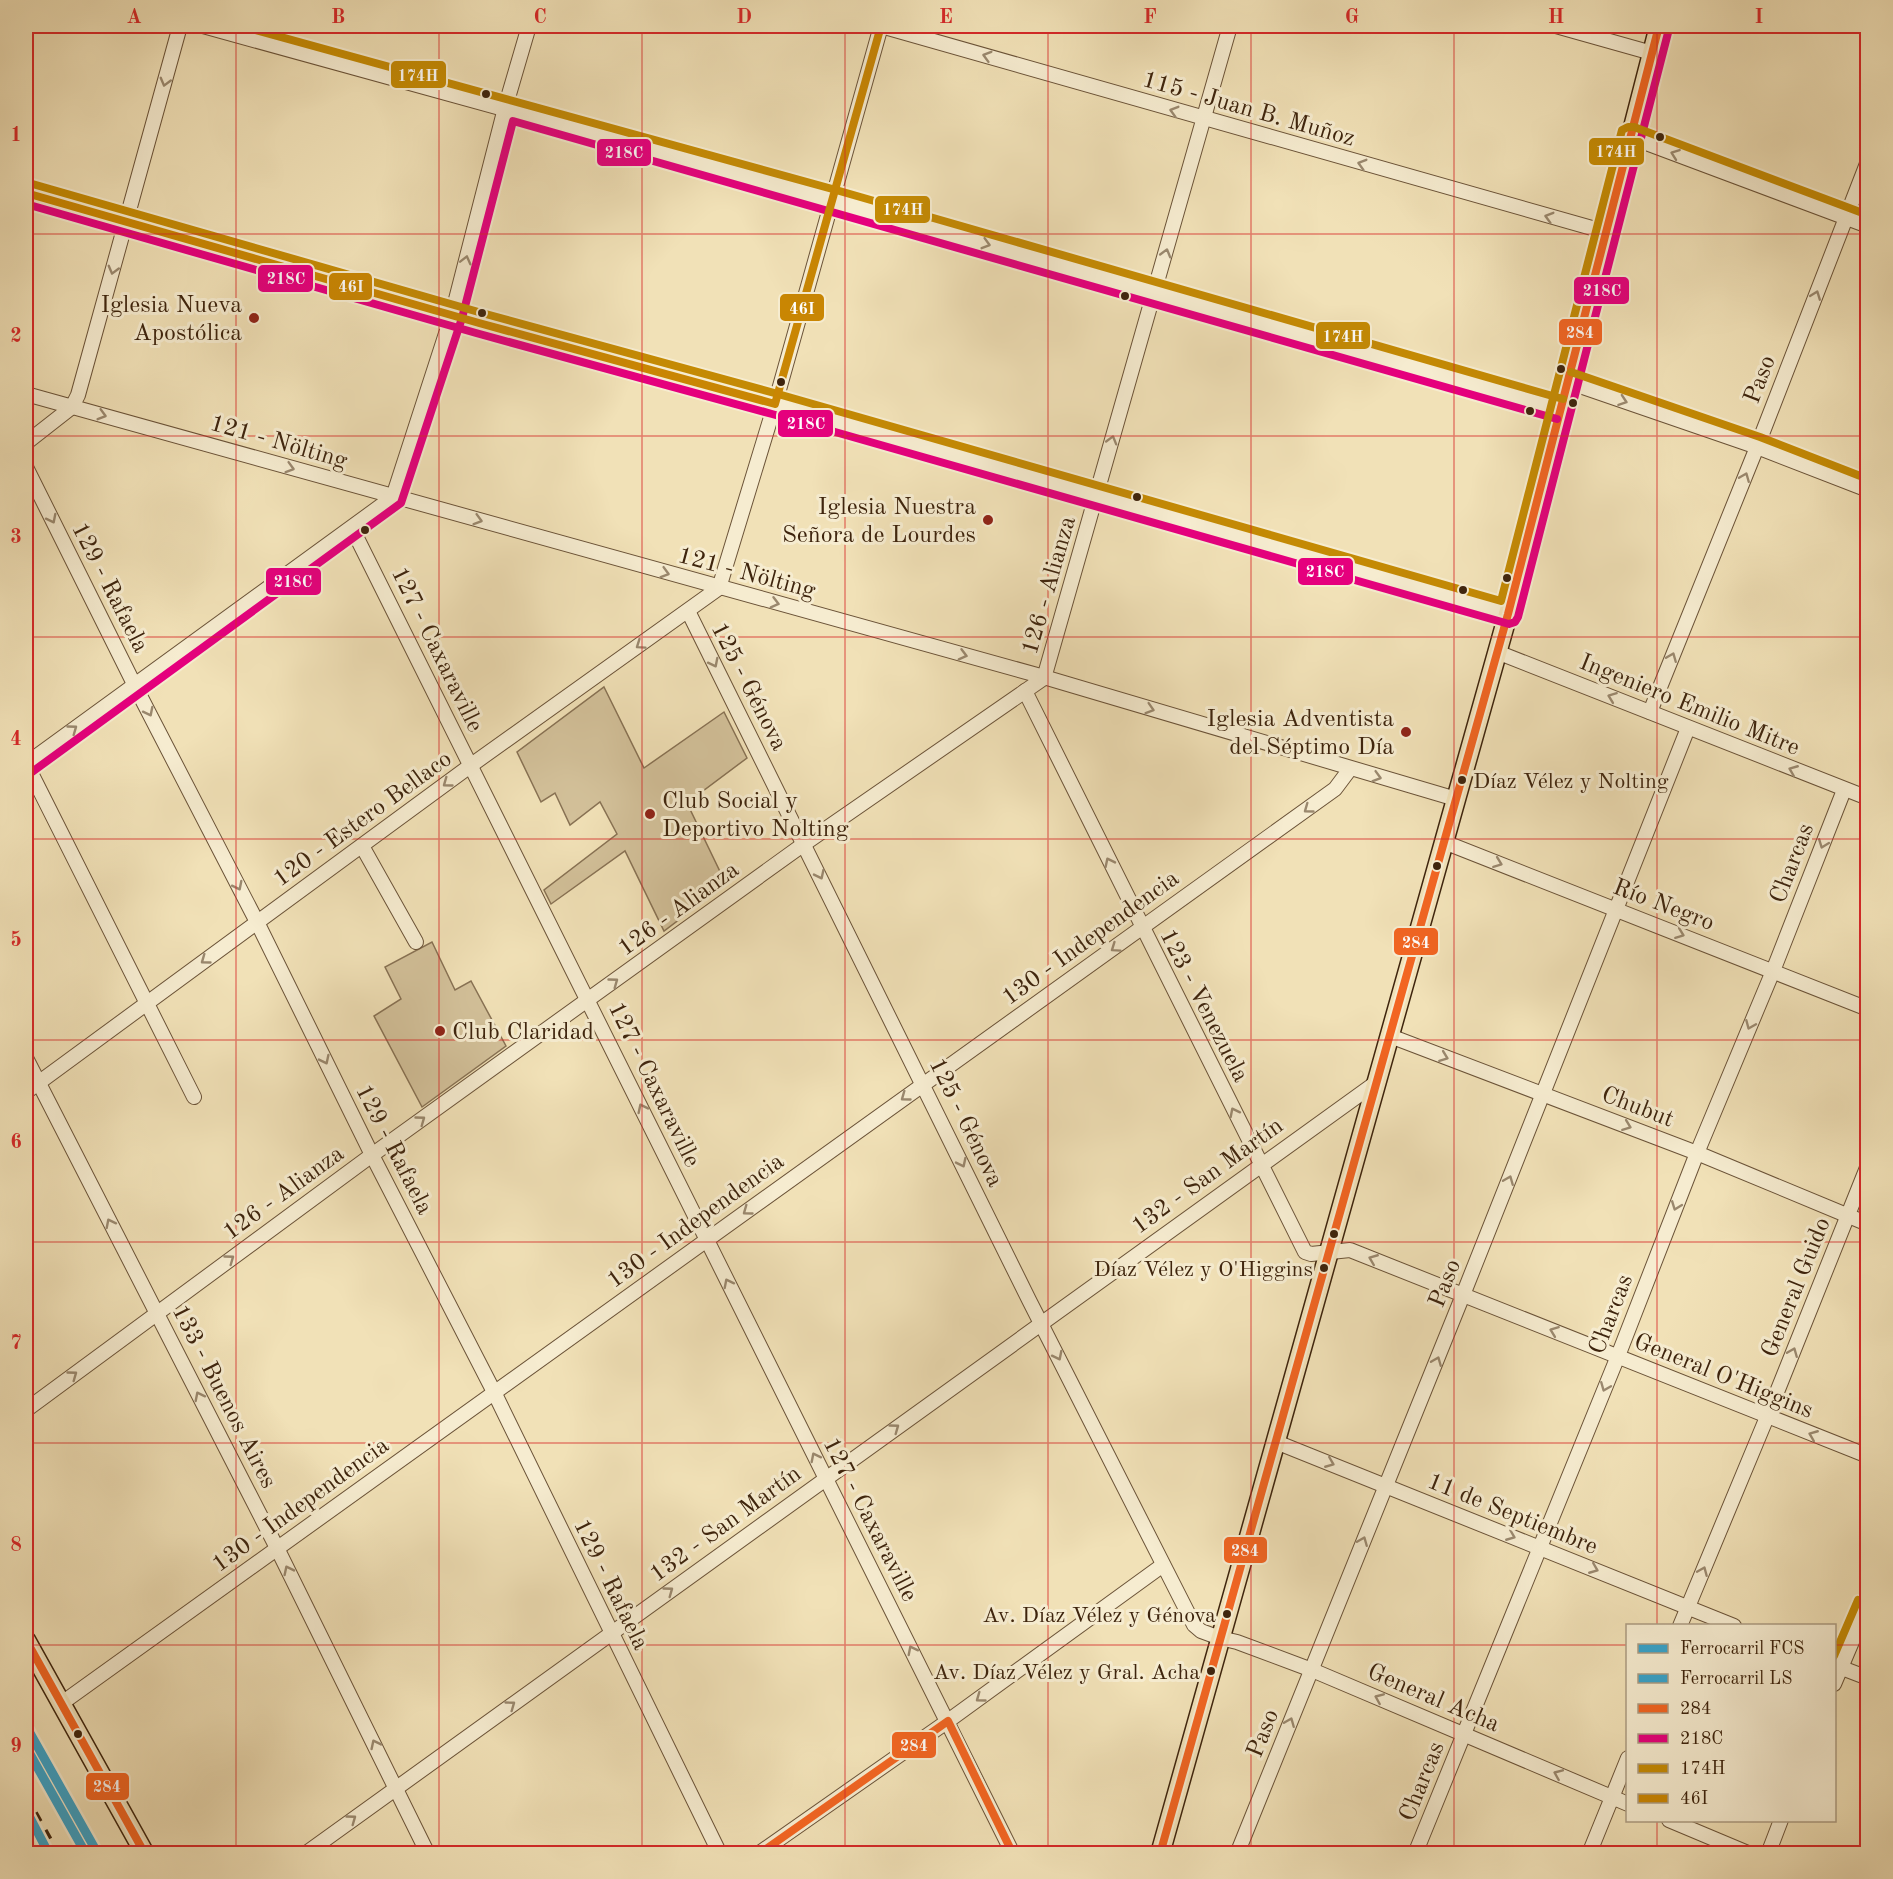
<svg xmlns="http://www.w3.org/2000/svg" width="1893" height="1879" font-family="'Old Standard TT',serif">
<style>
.green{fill:#d3c19a;stroke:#887254;stroke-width:1.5}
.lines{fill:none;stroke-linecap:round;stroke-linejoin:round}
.minor-casing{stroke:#6b5338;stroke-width:16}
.major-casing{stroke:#3e240d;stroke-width:21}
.minor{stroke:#f6ecd0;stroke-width:14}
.major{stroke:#f1e1b7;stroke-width:18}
.rail{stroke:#3e240d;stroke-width:4;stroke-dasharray:10 10;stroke-linecap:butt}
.bus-1-casing{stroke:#f6ecd0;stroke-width:12}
.bus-2-casing{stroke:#f6ecd0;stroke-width:12}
.bus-3-casing{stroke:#f6ecd0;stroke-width:12}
.bus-4-casing{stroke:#f6ecd0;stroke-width:12}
.bus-1{stroke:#f26522;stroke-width:8}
.bus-2{stroke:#e5007d;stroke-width:8}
.bus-3{stroke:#c48a04;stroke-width:8}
.bus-4{stroke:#c98603;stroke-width:8}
.rail-1-casing{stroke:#f6ecd0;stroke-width:14}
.rail-2-casing{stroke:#f6ecd0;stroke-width:14}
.rail-1{stroke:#38a4cb;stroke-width:9}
.rail-2{stroke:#38a4cb;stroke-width:9}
.oneway{stroke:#9a886e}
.grid{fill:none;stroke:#d62828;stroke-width:1.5;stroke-opacity:0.55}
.bus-dot{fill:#3e240d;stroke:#f6ecd0;stroke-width:2}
.poi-dot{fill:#8f2418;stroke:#f6ecd0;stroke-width:2}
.labels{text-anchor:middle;stroke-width:6;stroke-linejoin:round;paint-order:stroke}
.bus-label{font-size:22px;fill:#3e240d;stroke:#f6ecd0;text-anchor:end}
.street-label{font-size:24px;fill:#3e240d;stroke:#f6ecd0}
.poi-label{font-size:24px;fill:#3e240d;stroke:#f6ecd0;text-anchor:end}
.line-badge{stroke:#f6ecd0;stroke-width:2}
.badge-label{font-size:16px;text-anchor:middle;font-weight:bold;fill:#fff}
.neatline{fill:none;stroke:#d62828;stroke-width:2}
.grid-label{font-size:20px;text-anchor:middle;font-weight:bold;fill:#d62828}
</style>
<rect width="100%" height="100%" fill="#f1e1b7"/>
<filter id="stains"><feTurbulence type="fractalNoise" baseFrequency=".00333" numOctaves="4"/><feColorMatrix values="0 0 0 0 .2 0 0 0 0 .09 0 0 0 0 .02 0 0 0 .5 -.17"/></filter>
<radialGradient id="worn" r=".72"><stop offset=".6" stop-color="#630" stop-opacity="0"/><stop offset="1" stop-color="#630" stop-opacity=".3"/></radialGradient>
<!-- green -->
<g class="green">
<path d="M604,687l40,81 80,-56 23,46 -60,45 39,81 -62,47 -39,-80 -74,53 -7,-14 73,-56 -17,-32 -30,23 -15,-32 -14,9 -24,-50z"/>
<path d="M432,942l23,48 16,-9 35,65 -84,61 -48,-91 27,-17 -16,-32z"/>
</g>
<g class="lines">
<!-- minor casing -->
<g class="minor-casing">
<g id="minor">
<path d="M203,26l630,174 727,209"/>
<path d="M881,26l725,206"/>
<path d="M1556,26l96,27"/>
<path d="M1630,137l238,89"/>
<path d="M26,193l453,130 296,81 733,210"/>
<path d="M1568,382l189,65 111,43"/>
<path d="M26,394l1011,281 419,124"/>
<path d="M26,443l46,-36 6,-12 102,-369"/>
<path d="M26,467l108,217 123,238 115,233 122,237 226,462"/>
<path d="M352,528l661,1326"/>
<path d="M688,611l341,689 165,325 7,6 19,7 17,4 75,28 316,134"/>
<path d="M1497,652l371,146"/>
<path d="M1025,691l280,561 6,2 39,-4 518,206"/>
<path d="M1650,712l107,-265 111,-286"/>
<path d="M26,763l168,334"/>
<path d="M26,764l367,-267 59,-182 53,-207 24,-82"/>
<path d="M1444,842l424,167"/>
<path d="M362,846l54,96"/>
<path d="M1390,1036l307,117 171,71"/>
<path d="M26,1058l251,490 151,306"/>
<path d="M26,1092l444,-326 249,-178 56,-184 106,-378"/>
<path d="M26,1410l346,-255 432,-311 240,-166 186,-652"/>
<path d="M1276,1442l458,184"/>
<path d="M1680,1626l87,-209 101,-252"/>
<path d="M1834,1665l34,13"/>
<path d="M1834,1684l34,-80"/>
<path d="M62,1703l1273,-914 15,-20"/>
<path d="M1669,1820l81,34"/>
<path d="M26,1850l2,4"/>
<path d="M305,1854l1072,-772"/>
<path d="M758,1854l190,-133 215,-156"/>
<path d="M1237,1854l226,-559 225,-567"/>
<path d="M1415,1854l203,-498 79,-203 76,-182 71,-181"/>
<path d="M1589,1854l39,-96"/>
<path d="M1768,1854l13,-34"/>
</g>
</g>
<!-- major casing -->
<g class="major-casing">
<g id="major">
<path d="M26,1640l119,214"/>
<path d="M1160,1854l348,-1240 151,-588"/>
</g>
</g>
<!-- minor -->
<use href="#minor" class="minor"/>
<!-- major -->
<use href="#major" class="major"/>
<!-- rail -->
<g class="rail">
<path d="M26,1745l61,109"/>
<path d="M26,1795l33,59"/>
</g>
<!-- bus-1 casing -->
<g class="bus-1-casing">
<g id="bus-1">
<path d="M26,1640l119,214"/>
<path d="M759,1854l189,-133 65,133"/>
<path d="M1160,1854l348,-1240 151,-588"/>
</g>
</g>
<!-- bus-2 casing -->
<g class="bus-2-casing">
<g id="bus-2">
<path d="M26,204l450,129 296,81 737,210 6,-2 3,-5 151,-588"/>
<path d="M32,772l369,-269 61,-185 51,-197 1044,298"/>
</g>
</g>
<!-- bus-3 casing -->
<g class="bus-3-casing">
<g id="bus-3">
<path d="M241,26l595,164 727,209"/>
<path d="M29,183l453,130 296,81 723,207 121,-471 6,-3h6l234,88"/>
<path d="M1571,372l189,65 108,42"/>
<path d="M1834,1656l24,-56"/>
</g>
</g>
<!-- bus-4 casing -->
<g class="bus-4-casing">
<path id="bus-4" d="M26,193l453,130 296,81 106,-378"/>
</g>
<!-- bus-1 -->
<use href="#bus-1" class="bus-1"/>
<!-- bus-2 -->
<use href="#bus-2" class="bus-2"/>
<!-- bus-3 -->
<use href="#bus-3" class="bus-3"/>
<!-- bus-4 -->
<use href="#bus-4" class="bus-4"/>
<!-- rail-1 casing -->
<g class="rail-1-casing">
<g id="rail-1">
<path d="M26,1726l72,128"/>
<path d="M26,1810l23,44"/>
</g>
</g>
<!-- rail-2 casing -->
<g class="rail-2-casing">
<path id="rail-2" d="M26,1747l60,107"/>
</g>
<!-- rail-1 -->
<use href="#rail-1" class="rail-1"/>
<!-- rail-2 -->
<use href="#rail-2" class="rail-2"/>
</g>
<!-- one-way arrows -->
<defs><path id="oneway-chevron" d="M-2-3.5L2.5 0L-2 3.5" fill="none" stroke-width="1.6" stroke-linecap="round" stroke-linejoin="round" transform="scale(1.5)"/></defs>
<g class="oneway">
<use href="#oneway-chevron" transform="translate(987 56) rotate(-164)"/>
<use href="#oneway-chevron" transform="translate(165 82) rotate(105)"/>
<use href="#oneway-chevron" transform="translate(1174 111) rotate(-164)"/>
<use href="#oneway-chevron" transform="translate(1675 154) rotate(-160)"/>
<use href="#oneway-chevron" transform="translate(1362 164) rotate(-164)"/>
<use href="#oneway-chevron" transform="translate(1549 217) rotate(-164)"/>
<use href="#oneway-chevron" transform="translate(986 244) rotate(16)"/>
<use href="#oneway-chevron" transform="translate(1166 253) rotate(-74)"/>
<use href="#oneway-chevron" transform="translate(466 260) rotate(-76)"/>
<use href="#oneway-chevron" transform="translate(113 270) rotate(105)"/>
<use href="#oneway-chevron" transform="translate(1816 295) rotate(-69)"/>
<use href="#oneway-chevron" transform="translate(1623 401) rotate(19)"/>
<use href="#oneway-chevron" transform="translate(102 415) rotate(16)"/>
<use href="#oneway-chevron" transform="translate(1112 440) rotate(-74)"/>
<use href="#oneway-chevron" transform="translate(290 468) rotate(16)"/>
<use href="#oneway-chevron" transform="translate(1745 477) rotate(-68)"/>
<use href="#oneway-chevron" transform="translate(52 519) rotate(63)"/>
<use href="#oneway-chevron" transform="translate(478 520) rotate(16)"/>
<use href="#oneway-chevron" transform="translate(665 573) rotate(16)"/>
<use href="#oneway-chevron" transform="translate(775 603) rotate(15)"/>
<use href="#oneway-chevron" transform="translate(640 645) rotate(145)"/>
<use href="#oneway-chevron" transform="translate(963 655) rotate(15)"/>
<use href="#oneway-chevron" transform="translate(1672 657) rotate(-68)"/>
<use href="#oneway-chevron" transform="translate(714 663) rotate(63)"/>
<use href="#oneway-chevron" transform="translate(1612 697) rotate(-159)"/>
<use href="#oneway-chevron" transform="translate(1150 709) rotate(17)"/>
<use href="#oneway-chevron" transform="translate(149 712) rotate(63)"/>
<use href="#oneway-chevron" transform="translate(73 729) rotate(-36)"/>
<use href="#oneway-chevron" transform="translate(1793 770) rotate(-158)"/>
<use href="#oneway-chevron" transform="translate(1377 777) rotate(16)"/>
<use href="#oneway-chevron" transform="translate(447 783) rotate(144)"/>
<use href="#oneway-chevron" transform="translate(1308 809) rotate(144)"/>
<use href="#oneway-chevron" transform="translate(1823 844) rotate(111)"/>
<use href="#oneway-chevron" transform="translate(1109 862) rotate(-116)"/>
<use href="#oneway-chevron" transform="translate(1498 863) rotate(21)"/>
<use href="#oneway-chevron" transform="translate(820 875) rotate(64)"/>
<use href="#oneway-chevron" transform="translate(238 886) rotate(63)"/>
<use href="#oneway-chevron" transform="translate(1680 934) rotate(21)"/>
<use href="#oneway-chevron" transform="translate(1115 948) rotate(145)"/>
<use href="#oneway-chevron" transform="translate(205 960) rotate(144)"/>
<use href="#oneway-chevron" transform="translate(614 982) rotate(-36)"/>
<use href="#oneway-chevron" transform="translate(1750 1025) rotate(113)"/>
<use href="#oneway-chevron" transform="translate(1444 1057) rotate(21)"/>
<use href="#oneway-chevron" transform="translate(325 1060) rotate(64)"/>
<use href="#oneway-chevron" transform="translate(905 1097) rotate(144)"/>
<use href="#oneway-chevron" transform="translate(642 1108) rotate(-116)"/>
<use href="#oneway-chevron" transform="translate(1234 1112) rotate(-117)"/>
<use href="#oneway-chevron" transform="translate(421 1120) rotate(-36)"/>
<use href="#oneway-chevron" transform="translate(1627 1126) rotate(21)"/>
<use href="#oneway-chevron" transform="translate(962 1163) rotate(64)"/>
<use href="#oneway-chevron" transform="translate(1509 1180) rotate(-68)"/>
<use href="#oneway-chevron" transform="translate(1676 1206) rotate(111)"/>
<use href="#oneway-chevron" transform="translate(747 1211) rotate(144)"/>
<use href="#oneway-chevron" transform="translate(110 1223) rotate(-117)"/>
<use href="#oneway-chevron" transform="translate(230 1259) rotate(-36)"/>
<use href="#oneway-chevron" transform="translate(1373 1259) rotate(-158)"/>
<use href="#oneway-chevron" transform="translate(728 1283) rotate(-117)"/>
<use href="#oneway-chevron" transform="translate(1554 1331) rotate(-159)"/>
<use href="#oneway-chevron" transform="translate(1793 1352) rotate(-68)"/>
<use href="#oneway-chevron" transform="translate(1058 1356) rotate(63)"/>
<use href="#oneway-chevron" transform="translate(1437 1361) rotate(-68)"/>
<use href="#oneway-chevron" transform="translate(73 1375) rotate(-36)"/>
<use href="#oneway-chevron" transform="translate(1605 1387) rotate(112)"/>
<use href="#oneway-chevron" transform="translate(199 1396) rotate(-117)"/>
<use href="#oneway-chevron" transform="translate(895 1428) rotate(-36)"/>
<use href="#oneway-chevron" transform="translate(1813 1435) rotate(-158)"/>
<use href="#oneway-chevron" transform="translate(815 1457) rotate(-117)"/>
<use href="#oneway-chevron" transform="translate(1330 1463) rotate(22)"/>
<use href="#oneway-chevron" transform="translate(1511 1536) rotate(22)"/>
<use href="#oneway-chevron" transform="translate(1363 1541) rotate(-68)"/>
<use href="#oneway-chevron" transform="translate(1594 1569) rotate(22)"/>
<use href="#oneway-chevron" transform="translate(288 1570) rotate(-116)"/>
<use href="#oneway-chevron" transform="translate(1703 1571) rotate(-67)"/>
<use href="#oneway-chevron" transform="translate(669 1591) rotate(-36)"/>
<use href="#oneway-chevron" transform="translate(912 1650) rotate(-117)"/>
<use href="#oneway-chevron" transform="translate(980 1698) rotate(144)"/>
<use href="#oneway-chevron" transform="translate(1379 1698) rotate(-157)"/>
<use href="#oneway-chevron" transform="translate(511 1705) rotate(-36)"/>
<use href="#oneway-chevron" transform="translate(1290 1722) rotate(-68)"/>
<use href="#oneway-chevron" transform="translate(375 1744) rotate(-116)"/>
<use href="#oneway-chevron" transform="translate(1558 1774) rotate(-157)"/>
<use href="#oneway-chevron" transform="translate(352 1819) rotate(-36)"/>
</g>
<!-- grid -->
<path class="grid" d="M236,26v1828M439,26v1828M642,26v1828M845,26v1828M1048,26v1828M1251,26v1828M1454,26v1828M1657,26v1600M26,234h1842M26,436h1842M26,637h1842M26,839h1842M26,1040h1842M26,1242h1842M26,1443h1842M26,1645h1602M1834,1645h34M1657,1820v34"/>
<!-- markers -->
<g class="bus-dot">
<circle cx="486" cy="94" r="5"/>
<circle cx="1660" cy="137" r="5"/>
<circle cx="1125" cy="296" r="5"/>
<circle cx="482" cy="313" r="5"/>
<circle cx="1561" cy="369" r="5"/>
<circle cx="781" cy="382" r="5"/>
<circle cx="1573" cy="403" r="5"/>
<circle cx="1530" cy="411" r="5"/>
<circle cx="1137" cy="497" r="5"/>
<circle cx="365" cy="530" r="5"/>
<circle cx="1507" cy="578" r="5"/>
<circle cx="1463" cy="590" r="5"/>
<circle cx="1462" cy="780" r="5"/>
<circle cx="1437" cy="866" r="5"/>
<circle cx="1334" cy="1234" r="5"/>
<circle cx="1324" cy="1268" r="5"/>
<circle cx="1227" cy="1614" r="5"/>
<circle cx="1211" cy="1671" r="5"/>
<circle cx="78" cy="1734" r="5"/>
</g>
<g class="poi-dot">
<circle cx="254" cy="318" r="6"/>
<circle cx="988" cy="520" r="6"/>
<circle cx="1406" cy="732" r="6"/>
<circle cx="650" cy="814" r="6"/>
<circle cx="440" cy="1031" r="6"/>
</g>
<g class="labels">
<!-- bus labels -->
<g class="bus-label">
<text x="1473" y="788" text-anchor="start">Díaz Vélez y Nolting</text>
<text x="1313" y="1276">Díaz Vélez y O'Higgins</text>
<text x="1216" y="1622">Av. Díaz Vélez y Génova</text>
<text x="1200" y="1679">Av. Díaz Vélez y Gral. Acha</text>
</g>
<!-- street labels -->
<g class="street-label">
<text transform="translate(1249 108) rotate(16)" y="8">115 - Juan B. Muñoz</text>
<text transform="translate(1759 379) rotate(-69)" y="8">Paso</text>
<text transform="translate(279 441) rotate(16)" y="8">121 - Nölting</text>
<text transform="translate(747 572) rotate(15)" y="8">121 - Nölting</text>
<text transform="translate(1048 585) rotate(-74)" y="8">126 - Alianza</text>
<text transform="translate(111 587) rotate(63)" y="8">129 - Rafaela</text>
<text transform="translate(438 649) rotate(64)" y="8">127 - Caxaraville</text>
<text transform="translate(750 686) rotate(63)" y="8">125 - Génova</text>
<text transform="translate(1690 704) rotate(22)" y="8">Ingeniero Emilio Mitre</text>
<text transform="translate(362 818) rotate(-36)" y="8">120 - Estero Bellaco</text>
<text transform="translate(1791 863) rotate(-69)" y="8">Charcas</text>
<text transform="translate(1664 904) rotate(21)" y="8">Río Negro</text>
<text transform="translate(678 908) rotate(-36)" y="8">126 - Alianza</text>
<text transform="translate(1090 937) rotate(-36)" y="8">130 - Independencia</text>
<text transform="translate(1205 1005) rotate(63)" y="8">123 - Venezuela</text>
<text transform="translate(655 1084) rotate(64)" y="8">127 - Caxaraville</text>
<text transform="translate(1638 1106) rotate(21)" y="8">Chubut</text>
<text transform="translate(967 1122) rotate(64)" y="8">125 - Génova</text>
<text transform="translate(395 1149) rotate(63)" y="8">129 - Rafaela</text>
<text transform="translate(1207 1175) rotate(-36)" y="8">132 - San Martín</text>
<text transform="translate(283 1192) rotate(-36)" y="8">126 - Alianza</text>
<text transform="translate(695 1220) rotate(-36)" y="8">130 - Independencia</text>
<text transform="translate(1444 1283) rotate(-68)" y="8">Paso</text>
<text transform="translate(1795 1287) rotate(-68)" y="8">General Guido</text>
<text transform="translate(1610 1314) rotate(-69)" y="8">Charcas</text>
<text transform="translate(1724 1375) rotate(22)" y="8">General O'Higgins</text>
<text transform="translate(225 1396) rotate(63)" y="8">133 - Buenos Aires</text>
<text transform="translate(300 1504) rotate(-36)" y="8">130 - Independencia</text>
<text transform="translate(1513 1513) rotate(22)" y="8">11 de Septiembre</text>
<text transform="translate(871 1519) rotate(63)" y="8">127 - Caxaraville</text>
<text transform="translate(725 1523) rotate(-36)" y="8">132 - San Martín</text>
<text transform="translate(612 1584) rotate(64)" y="8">129 - Rafaela</text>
<text transform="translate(1434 1697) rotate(23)" y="8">General Acha</text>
<text transform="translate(1262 1733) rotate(-68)" y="8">Paso</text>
<text transform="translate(1421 1781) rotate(-68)" y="8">Charcas</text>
</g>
<!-- poi labels -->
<g class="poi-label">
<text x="242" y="312">Iglesia Nueva<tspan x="242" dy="28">Apostólica</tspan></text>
<text x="976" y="514">Iglesia Nuestra<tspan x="976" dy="28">Señora de Lourdes</tspan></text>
<text x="1394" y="726">Iglesia Adventista<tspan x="1394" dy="28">del Séptimo Día</tspan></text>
<text x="662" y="808" text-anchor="start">Club Social y<tspan x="662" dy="28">Deportivo Nolting</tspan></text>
<text x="452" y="1039" text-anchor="start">Club Claridad</text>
</g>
</g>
<g class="line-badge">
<rect x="390" y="60" width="57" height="29" rx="6" fill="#c48a04"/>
<rect x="1588" y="137" width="57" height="29" rx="6" fill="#c48a04"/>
<rect x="596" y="138" width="56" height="29" rx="6" fill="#e5007d"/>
<rect x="874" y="195" width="57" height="29" rx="6" fill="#c48a04"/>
<rect x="257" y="264" width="57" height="29" rx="6" fill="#e5007d"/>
<rect x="328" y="272" width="45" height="29" rx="6" fill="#c98603"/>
<rect x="1573" y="276" width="57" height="29" rx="6" fill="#e5007d"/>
<rect x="779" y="293" width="46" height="29" rx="6" fill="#c98603"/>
<rect x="1558" y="318" width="45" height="28" rx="6" fill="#f26522"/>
<rect x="1315" y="321" width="56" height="29" rx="6" fill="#c48a04"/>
<rect x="777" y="409" width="57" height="29" rx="6" fill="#e5007d"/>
<rect x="1297" y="557" width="57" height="29" rx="6" fill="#e5007d"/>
<rect x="265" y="567" width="57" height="29" rx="6" fill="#e5007d"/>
<rect x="1393" y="927" width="46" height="29" rx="6" fill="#f26522"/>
<rect x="1223" y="1536" width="45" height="28" rx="6" fill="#f26522"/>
<rect x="891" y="1731" width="46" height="28" rx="6" fill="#f26522"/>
<rect x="85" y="1772" width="45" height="29" rx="6" fill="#f26522"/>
</g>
<g class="badge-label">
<text x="418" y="81">174H</text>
<text x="1616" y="157">174H</text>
<text x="624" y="158">218C</text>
<text x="903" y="215">174H</text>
<text x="286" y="284">218C</text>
<text x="351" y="292">46I</text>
<text x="1602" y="296">218C</text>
<text x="802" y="314">46I</text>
<text x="1580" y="338">284</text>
<text x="1343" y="342">174H</text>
<text x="806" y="429">218C</text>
<text x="1325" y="577">218C</text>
<text x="293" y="587">218C</text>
<text x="1416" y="948">284</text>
<text x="1245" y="1556">284</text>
<text x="914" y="1751">284</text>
<text x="107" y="1792">284</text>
</g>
<!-- margin -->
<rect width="1893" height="1879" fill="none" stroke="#f1e1b7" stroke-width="66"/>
<!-- legend -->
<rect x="1626" y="1624" width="210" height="198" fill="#f6ecd0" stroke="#ac9c82" stroke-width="1.5"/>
<rect x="1638" y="1644" width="30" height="9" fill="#38a4cb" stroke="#ac9c82" stroke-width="1.5"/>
<text x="1680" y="1654" font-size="18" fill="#3e240d">Ferrocarril FCS</text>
<rect x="1638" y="1674" width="30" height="9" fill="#38a4cb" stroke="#ac9c82" stroke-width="1.5"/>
<text x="1680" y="1684" font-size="18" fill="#3e240d">Ferrocarril LS</text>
<rect x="1638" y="1704" width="30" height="9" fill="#f26522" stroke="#ac9c82" stroke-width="1.5"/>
<text x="1680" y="1714" font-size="18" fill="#3e240d">284</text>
<rect x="1638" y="1734" width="30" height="9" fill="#e5007d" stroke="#ac9c82" stroke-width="1.5"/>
<text x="1680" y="1744" font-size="18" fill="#3e240d">218C</text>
<rect x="1638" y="1764" width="30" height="9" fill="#c48a04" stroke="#ac9c82" stroke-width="1.5"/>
<text x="1680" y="1774" font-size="18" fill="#3e240d">174H</text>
<rect x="1638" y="1794" width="30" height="9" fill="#c98603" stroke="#ac9c82" stroke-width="1.5"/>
<text x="1680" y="1804" font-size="18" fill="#3e240d">46I</text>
<rect x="33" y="33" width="1827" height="1813" class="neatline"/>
<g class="grid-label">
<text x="134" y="23">A</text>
<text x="338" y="23">B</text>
<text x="540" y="23">C</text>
<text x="744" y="23">D</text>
<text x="946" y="23">E</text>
<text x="1150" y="23">F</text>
<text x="1352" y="23">G</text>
<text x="1556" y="23">H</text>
<text x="1759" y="23">I</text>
<text x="16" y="141">1</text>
<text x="16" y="342">2</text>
<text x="16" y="543">3</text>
<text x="16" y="745">4</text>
<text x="16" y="946">5</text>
<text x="16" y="1148">6</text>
<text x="16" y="1349">7</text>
<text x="16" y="1551">8</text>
<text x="16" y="1752">9</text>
</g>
<rect width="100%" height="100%" filter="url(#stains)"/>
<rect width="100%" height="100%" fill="url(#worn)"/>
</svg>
